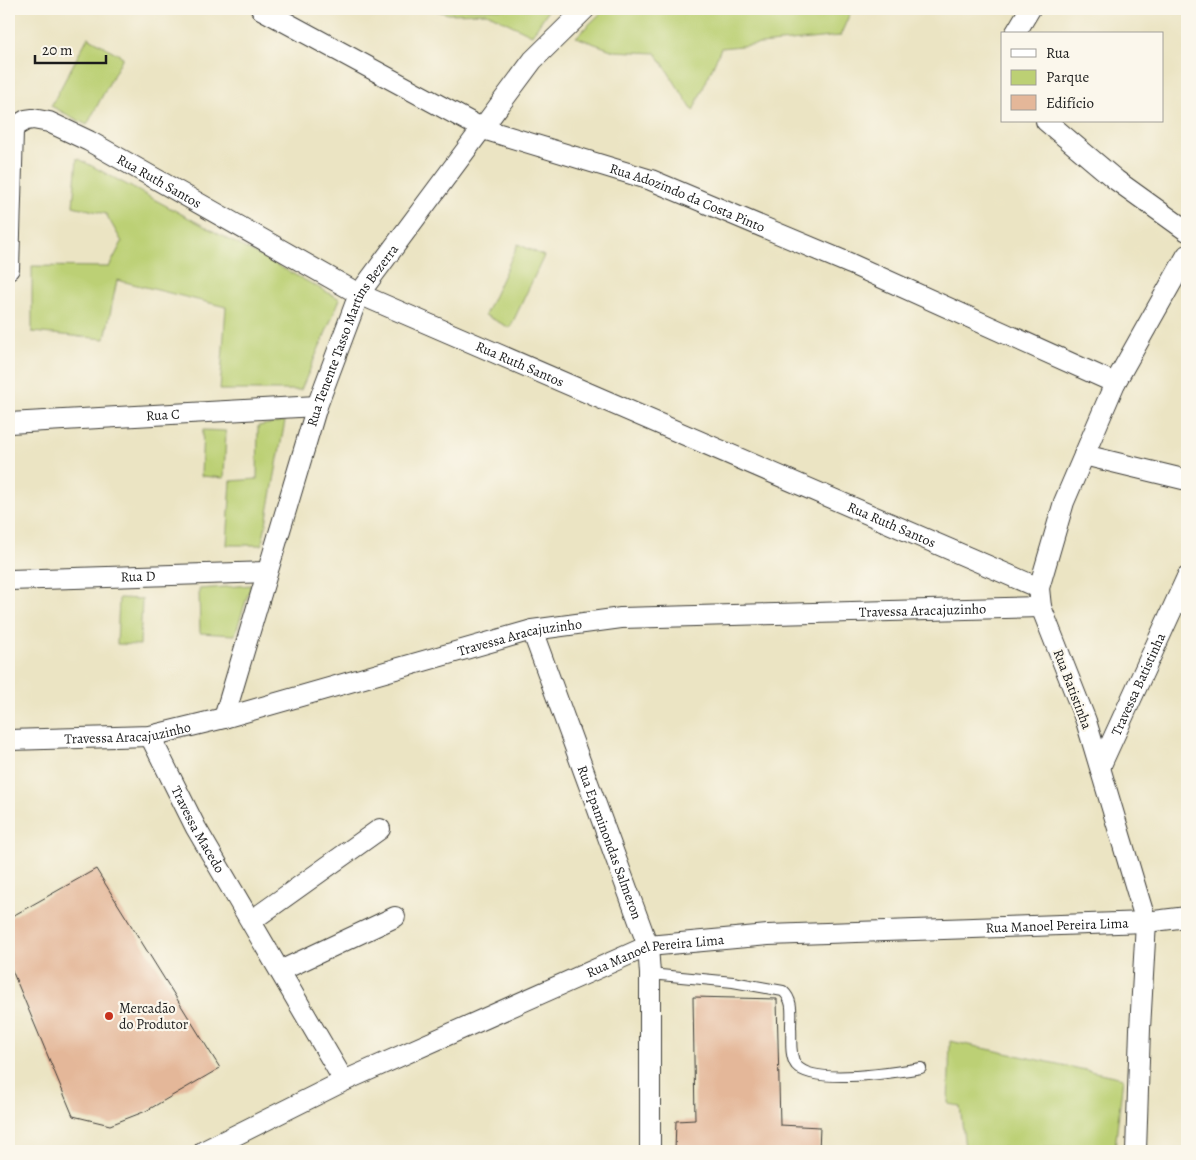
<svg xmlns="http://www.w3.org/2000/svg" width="1196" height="1160" font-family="Alegreya,serif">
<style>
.green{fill:#bcd074;stroke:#6c7648}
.building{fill:#e4b799}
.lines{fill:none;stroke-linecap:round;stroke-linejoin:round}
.service-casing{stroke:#3b3a35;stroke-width:12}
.minor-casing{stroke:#3b3a35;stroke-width:22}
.service{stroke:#fff;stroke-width:10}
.minor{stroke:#fff;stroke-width:20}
.poi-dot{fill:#c8321e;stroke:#fbf7ec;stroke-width:2}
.labels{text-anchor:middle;stroke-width:4.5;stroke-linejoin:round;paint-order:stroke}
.street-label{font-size:14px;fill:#1c1c1c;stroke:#fbf7ec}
.poi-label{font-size:14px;fill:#1c1c1c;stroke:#fbf7ec;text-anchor:start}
</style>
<rect width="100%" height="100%" fill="#fbf7ec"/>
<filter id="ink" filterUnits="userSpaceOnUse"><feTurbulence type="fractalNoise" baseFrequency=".02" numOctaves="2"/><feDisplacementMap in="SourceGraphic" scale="10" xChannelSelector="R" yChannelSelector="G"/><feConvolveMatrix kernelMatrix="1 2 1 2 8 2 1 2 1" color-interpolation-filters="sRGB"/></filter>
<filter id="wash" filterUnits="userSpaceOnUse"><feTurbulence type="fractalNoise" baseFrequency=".0096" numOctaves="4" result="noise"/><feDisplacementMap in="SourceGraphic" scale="20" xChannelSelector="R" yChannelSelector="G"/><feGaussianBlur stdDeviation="1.12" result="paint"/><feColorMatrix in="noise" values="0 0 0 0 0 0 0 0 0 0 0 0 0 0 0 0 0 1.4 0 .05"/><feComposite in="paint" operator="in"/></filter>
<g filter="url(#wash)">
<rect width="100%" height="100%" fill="#ebe4c3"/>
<!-- green -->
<g class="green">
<path d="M432,9h113l2,3 -15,23 -45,-22 -39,1z"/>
<path d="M605,9h247l-12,27 -119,12 -28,63 -37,-58 -42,-2 -38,-14z"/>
<path d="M88,37l35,20 -36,68 -36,-19z"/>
<path d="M77,158l263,141 -39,91h-81l6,-83 -109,-27 -12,59 -73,-7v-66l77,1 13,-25 -16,-28 -33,-8z"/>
<path d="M518,244l26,12 -34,72 -25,-13z"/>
<path d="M285,421l-23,124h-35l4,-64 26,-2 1,-53z"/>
<path d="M203,430l23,1 -2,47 -23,-2z"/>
<path d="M251,585l-16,50 -35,-2 -1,-44z"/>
<path d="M119,598l23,1 -2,46 -23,-1z"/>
<path d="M950,1041l173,37 -8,70h-150l-5,-42 -12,-2z"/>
</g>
<g id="blocks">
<!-- building -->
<g class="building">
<path d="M96,869l124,199 -74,43 -36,14 -37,-9 -64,-153v-45z"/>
<path d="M693,997l84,2 3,126 40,2 -1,24h-144l1,-30 19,-1z"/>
</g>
</g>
</g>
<g filter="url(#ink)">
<use href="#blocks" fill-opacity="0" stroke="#3b3a35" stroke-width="1"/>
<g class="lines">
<!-- service casing -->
<g class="service-casing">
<path id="service" d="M650,974l83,8 50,9c11,10 8,23 8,36 1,11 -2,28 5,38 17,21 101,7 125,3"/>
</g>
<!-- minor casing -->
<g class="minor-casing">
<g id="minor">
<path id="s1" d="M261,9l222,120 168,51 200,84 264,119"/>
<path d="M1015,34l15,-25"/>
<path d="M1046,121l70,59 71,51"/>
<path id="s2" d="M9,269l4,-138 3,-5 10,-6 7,-1 16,3 40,19 270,153 680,294"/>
<path id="s3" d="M9,423l308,-17"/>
<path d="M1084,455l103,25"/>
<path id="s4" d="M9,580l258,-8"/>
<path id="s5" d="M532,630l116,316 2,28v177"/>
<path id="s6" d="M224,718l93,-312 42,-112 174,-234 52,-51"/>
<path id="s7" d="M150,736l46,92 148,253"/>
<path id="s8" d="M9,740l141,-4 74,-18 308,-88 89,-12 420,-11"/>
<path id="s9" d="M1101,765l86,-188"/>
<path d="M251,921l129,-92"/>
<path d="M280,971l115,-54"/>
<path id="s10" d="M204,1151l140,-70 304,-135 120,-11 378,-13 41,-5"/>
<path d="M1136,1151l4,-122 6,-107 -60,-201 -45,-114 -2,-19 25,-86 51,-119 72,-128"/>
</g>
</g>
<!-- service -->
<use href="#service" class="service"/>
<!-- minor -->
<use href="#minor" class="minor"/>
</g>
</g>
<!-- markers -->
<circle class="poi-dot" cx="109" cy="1016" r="5"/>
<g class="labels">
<!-- street labels -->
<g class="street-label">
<text dy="5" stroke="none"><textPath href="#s2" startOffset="304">Rua Ruth Santos</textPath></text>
<text dy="5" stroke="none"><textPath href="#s1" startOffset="468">Rua Adozindo da Costa Pinto</textPath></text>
<text dy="5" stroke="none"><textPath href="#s6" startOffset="405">Rua Tenente Tasso Martins Bezerra</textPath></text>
<text dy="5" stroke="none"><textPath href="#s2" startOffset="709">Rua Ruth Santos</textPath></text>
<text dy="5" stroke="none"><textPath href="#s3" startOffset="154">Rua C</textPath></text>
<text dy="5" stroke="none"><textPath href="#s2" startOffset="1114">Rua Ruth Santos</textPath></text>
<text dy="5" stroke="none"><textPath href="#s4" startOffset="129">Rua D</textPath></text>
<text dy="5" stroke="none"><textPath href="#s8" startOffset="929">Travessa Aracajuzinho</textPath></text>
<text dy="5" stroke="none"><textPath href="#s8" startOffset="524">Travessa Aracajuzinho</textPath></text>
<text dy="5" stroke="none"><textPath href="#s9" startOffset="89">Travessa Batistinha</textPath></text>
<text transform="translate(1073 689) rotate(69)" y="5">Rua Batistinha</text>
<text dy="5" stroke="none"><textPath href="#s8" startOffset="119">Travessa Aracajuzinho</textPath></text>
<text dy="5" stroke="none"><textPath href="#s7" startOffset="105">Travessa Macedo</textPath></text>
<text dy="5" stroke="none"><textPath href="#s5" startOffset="226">Rua Epaminondas Salmeron</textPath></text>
<text dy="5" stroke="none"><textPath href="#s10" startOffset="899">Rua Manoel Pereira Lima</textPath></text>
<text dy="5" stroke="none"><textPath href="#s10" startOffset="494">Rua Manoel Pereira Lima</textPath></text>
</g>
<!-- poi labels -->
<g class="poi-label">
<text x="119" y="1013">Mercadão<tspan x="119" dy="16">do Produtor</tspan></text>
</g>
</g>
<!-- margin -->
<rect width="1196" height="1160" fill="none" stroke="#fbf7ec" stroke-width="30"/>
<!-- legend -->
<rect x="1001" y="32" width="162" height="90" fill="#fbf7ec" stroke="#a29f99"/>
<rect x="1011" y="49" width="25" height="8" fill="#ffffff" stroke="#a29f99"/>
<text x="1046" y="58" font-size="15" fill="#1c1c1c">Rua</text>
<rect x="1011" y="70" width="25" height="15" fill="#bcd074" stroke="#a29f99"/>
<text x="1046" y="82" font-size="15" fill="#1c1c1c">Parque</text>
<rect x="1011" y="95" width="25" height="15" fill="#e4b799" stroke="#a29f99"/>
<text x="1046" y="108" font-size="15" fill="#1c1c1c">Edifício</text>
<!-- scale -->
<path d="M35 55v8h71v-8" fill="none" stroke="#1c1c1c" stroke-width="2.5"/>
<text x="42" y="55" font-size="15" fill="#1c1c1c" stroke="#fbf7ec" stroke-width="4" paint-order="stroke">20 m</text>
</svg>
